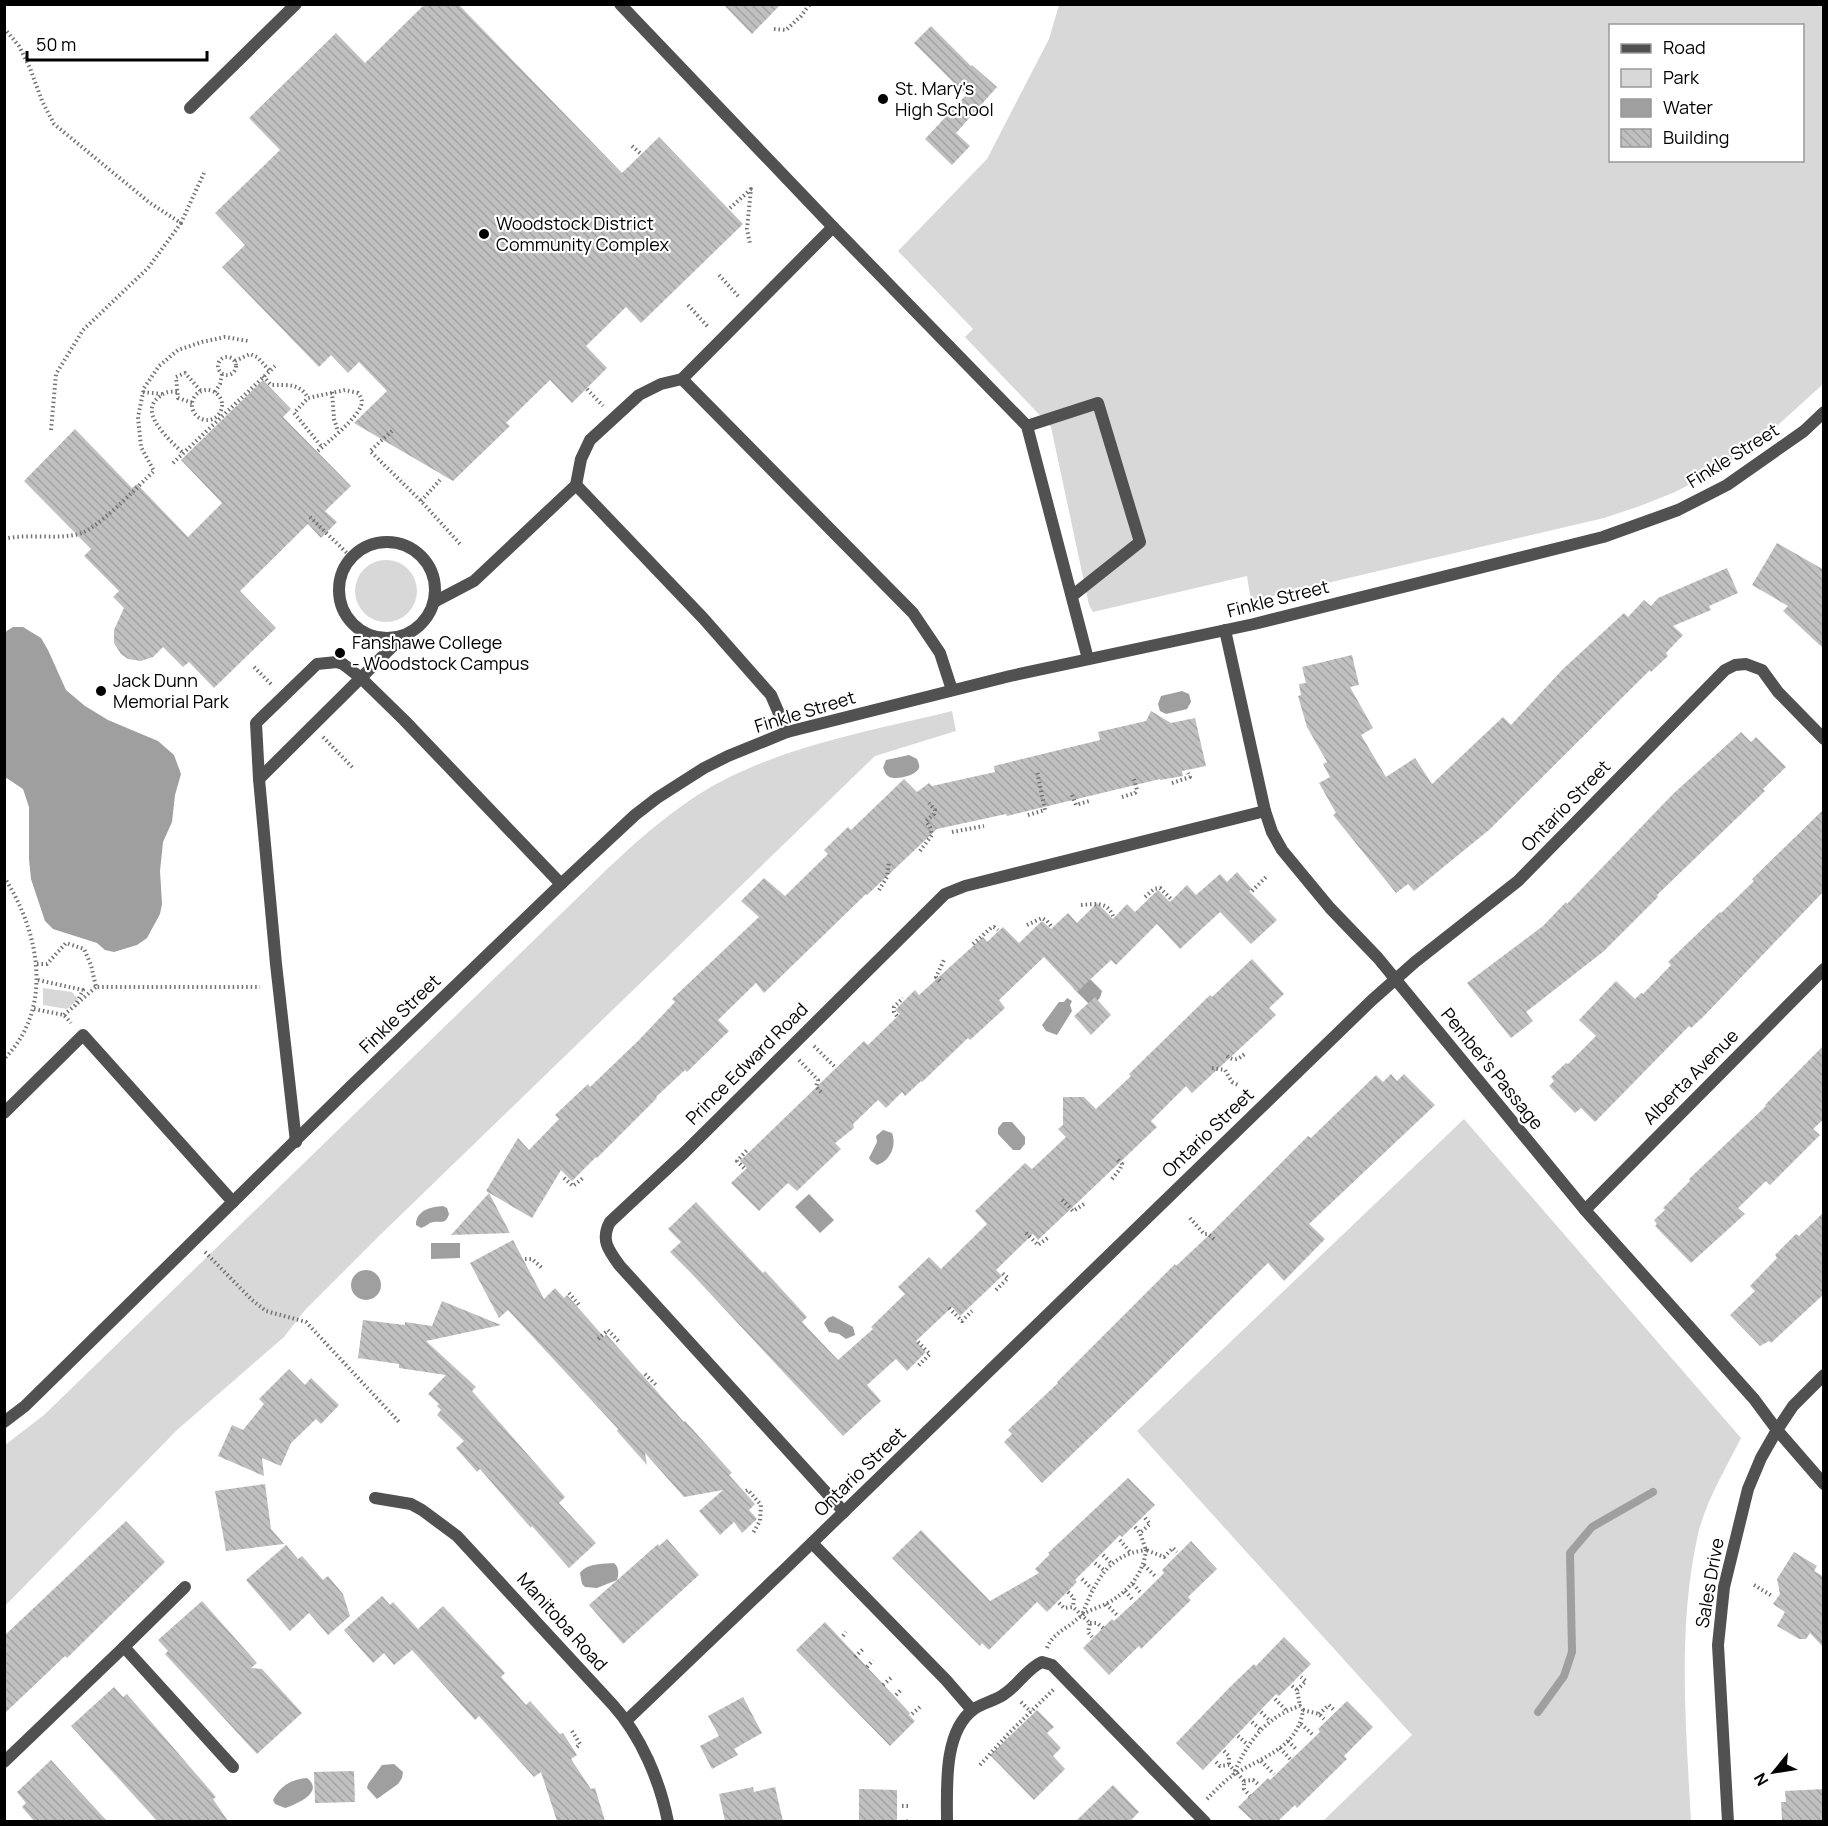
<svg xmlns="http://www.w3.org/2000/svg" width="1828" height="1826" font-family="Manrope,sans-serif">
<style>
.green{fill:#d8d8d8;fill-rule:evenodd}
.water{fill:#9f9f9f}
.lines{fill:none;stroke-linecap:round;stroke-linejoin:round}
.stream{stroke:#9f9f9f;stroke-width:8}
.building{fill:url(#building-back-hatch)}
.path{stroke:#737373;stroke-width:4;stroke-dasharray:1.5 3;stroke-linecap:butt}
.service{stroke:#515151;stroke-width:12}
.minor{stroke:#515151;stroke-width:12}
.poi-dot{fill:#000;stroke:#fff;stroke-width:2}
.labels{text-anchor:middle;stroke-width:4.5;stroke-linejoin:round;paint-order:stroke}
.poi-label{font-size:18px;fill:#000;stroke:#fff;text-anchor:start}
.street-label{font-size:18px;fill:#000;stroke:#fff}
</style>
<defs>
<pattern id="building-back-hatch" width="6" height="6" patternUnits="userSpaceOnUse" patternTransform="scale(1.5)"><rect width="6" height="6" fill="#c0c0c0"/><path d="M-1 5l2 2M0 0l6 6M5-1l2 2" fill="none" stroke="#a3a3a3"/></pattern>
</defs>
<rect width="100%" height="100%" fill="#fff"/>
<!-- green -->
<g class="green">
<path d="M1059,5h764v379l-68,62 -51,31 -29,15 -35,14 -36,12 -353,83 -4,-25 -154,36 -4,-7 -38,-178 -86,-90 8,-8 -75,-78 89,-92 62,-120zM1610,26h192v134h-192z"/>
<circle cx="386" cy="591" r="31"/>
<path d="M952,711l4,20 -81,25 -496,480 -74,74 -21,27 -107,93 -172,176v-161l39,-30 557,-540c43,-41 89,-82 144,-105 65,-29 138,-42 207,-59z"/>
<path d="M43,988l29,4 6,7 -11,10 -24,-4z"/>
<path d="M1464,1119l277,319c-15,30 -35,63 -43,96 -21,95 -12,192 -7,287h-368l89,-86 -275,-304z"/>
</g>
<!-- water -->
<g class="water">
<path d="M13,627h10l18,11 7,12 18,40 19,16 23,14 50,21 16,14 7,19 -6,21 -3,27 -9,20 -3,29 2,33 -2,10 -13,24 -10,7 -23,7 -9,-2 -8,-7 -44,-14 -8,-8 -14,-42 -2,-20v-52l-6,-18 -18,-12v-145z"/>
<path d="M1182,691l7,3 2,8 -4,7 -21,5 -6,-3 -2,-7 3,-8z"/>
<path d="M909,755l8,4c1,3 3,6 2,9 -3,8 -25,13 -31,8 -3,-2 -3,-5 -5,-8l3,-8z"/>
<path d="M1086,975l16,16c-2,9 -5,12 -13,13l-16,-16z"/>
<path d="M1067,998l5,3 -2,4 2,6 -15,24 -11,-4 -4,-6 17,-23h5z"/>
<path d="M1003,1122h9l13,15v7l-5,6h-7l-15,-16v-6z"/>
<path d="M883,1130l9,3c5,13 -2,28 -15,32l-6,-4 -2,-3 8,-16 -1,-6z"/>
<path d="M809,1194l25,26 -14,13 -25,-26z"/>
<path d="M443,1206l4,2 2,6c-4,13 -10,5 -19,9 -3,2 -6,4 -9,5l-5,-3c0,-15 15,-18 27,-19z"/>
<path d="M460,1243v15l-29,1v-16z"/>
<circle cx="366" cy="1285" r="15"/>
<path d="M833,1316l20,11 2,8 -9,4 -7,-5 -10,-2 -5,-9 4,-5z"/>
<path d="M614,1563c5,4 5,11 3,17l-20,8 -12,-1 -3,-3 -2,-11c7,-10 23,-9 34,-10z"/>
<path d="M394,1764l9,8 -1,6 -4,6 -21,15 -10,-11 1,-4 14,-19z"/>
<path d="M307,1778c18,14 -10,26 -22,30l-10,-4 -2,-4c7,-14 18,-21 34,-22z"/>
</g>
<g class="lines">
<!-- stream -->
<path class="stream" d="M1538,1712l26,-36 8,-24 -2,-99 22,-26 61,-35"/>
</g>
<!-- building -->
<g class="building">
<path d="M425,4h33l164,169 37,-36 84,87 -102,99 -15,-16 -40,39 21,22 -35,35 -22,-23 -44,43 4,3 -57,55 -99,-58 33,-32 -28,-29 -11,11 -17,-18 -12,12 -97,-100 23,-22 -30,-32 65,-63 -31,-32 87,-85 29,30z"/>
<path d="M723,4h58l-29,30z"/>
<path d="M931,26l40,40 1,-1 25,22 -41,46 14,13 -18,19 -27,-26 42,-45 -13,-9 1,-1 -41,-41z"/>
<path d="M263,380l28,29 -8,8 68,69 -26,25 12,11 -16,16 -13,-14 -68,67 36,37 -62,60 -25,-26 -6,5 -20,-20 -10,10 -12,4 -13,-2 -7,-5 -7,-11v-13l10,-22 -11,-11 6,-6 -35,-35 7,-7 -67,-68 51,-52 57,59 5,-4 51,53 34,-34 -41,-43z"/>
<path d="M1777,543l47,27v79l-41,-38 5,-5 -36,-21z"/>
<path d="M1727,568l11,25 -29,13 2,4 -38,16 10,9 -17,18 2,3 -17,16 -1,-2 -161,160 -75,61 -6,-7 -12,9 -63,-78 3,-2 -17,-30 11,-6 -7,-13 4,-2 -20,-35 -9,-31 3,-1 -2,-11 7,-1 -4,-16 50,-12 7,30 -9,2 23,41 -12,7 25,42 29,-19 17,26 71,-67 8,8 52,-56 61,-56 4,4 16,-17 7,6 7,-8z"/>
<path d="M1151,711l20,12 24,-5 11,48 -24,5 1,5 -23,4v-1l-153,37 -1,-2 -69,15 -70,66 -1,-1 -102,99 -8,-10 -38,37 11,11 -42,41 -2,-2 -29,27 1,1 -60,60 -1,-1 -24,24 -11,-11 -29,48 -46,-27 32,-53 11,12 30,-31 -4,-4 33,-31 2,3 48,-46 37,-39 -3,-3 87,-82 -18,-16 23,-23 21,18 43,-42 -4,-4 24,-23 3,3 53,-51 13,13 12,-9 3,3 63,-14 -1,-6 106,-26 -2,-8 48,-11z"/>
<path d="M1741,732l10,10 5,-5 30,30 -23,22 2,2 -108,104 1,2 -54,54 -78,61 7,9 -22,17 -44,-55 76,-57 23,-24 1,2 106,-110z"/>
<path d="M1824,809v82l-120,125 -13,12 -2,-2 -94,96 -14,-14 -6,5 -26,-27 5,-5 -3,-4 15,-14 2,1 28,-28 -17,-16 37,-39 19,18 6,-6 2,1 28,-29 -3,-3 52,-50 1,1 33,-32 -2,-2z"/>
<path d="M1237,872l15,17 -3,2 28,29 -26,24 -31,-32 -40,37 -23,-25 -41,41 -5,-5 -34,32 -33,-35 -45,43 6,8 -35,32 -2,-2 -46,44 -1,-1 -16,15 -3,-4 -16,16 -8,-8 -25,24 1,4 -19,15 6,6 -44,42 -9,-8 -29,28 -28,-28 16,-15 -7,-7 124,-120 4,4 32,-31 -5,-4 20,-20 4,5 64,-58 4,5 16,-15 16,16 23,-22 9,8 17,-16 9,10 20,-20 16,16 14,-15 8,8 23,-22 12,12 17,-17 9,10 24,-21 7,8z"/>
<path d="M1252,959l32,35 -15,14 7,7 -84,78 -6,-7 -35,35 6,6 -119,113 -5,-6 -37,36 6,6 -42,40 -8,-9 -36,34 10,11 -19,19 -11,-12 -29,26 14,16 -38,35 -153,-164 -20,-20 11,-10 -13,-13 28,-27 67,71 2,-2 42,46 -5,5 36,38 35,-31 -2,-2 34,-33 -7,-7 31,-30 12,12 46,-45 -12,-13 50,-48 7,6 34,-32 -8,-8 5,-4v-28h21l12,12 35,-33 -2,-2 81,-79 2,2z"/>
<path d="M1095,997l16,18 -20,20 -17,-19z"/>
<path d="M1824,1045v74l-11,10 7,6 -50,50 -4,-4 -28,27 7,6 -54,49 -36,-37 2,-2 -3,-4 11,-10 -2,-2 27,-27 -1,-2 77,-73 -1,-1z"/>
<path d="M1391,1074l6,7 7,-7 31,31 -126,119 16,15 -41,42 -16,-18 -133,131 -93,89 -38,-41 8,-8 -4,-4 50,-47 -1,-1 118,-118 1,2 32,-30 100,-100 3,2 65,-63 7,7z"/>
<path d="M489,1193l21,40 -59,2z"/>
<path d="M1824,1212v82l-53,49 -2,-2 -9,5 -30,-31 25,-24 -5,-5 27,-28 -2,-3 21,-21 3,2z"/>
<path d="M513,1240l31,59 11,-11 9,10 3,-3 37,42 2,-3 78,88 1,-1 47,52 -3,2 26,29 -6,6 8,9 -15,14 -8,-11 -14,13 -21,-24 24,-21 -39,7 -39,-44 2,12 -30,-34 1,-2 -110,-119 -9,8 -29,-55z"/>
<path d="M442,1301l59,24 -75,16 50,46 -4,4 93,106 -6,6 37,40 -27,25 -37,-42 -1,2 -51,-59 -3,3 -21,-24 8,-7 -27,-26 4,-5 -4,-4 2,-2 -11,-10 18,-19 -47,-7v-4l-41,-6 5,-38 42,5v-3l27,4z"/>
<path d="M289,1369l16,16 6,-7 28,27 -18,19 -5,-5 -25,24 -10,23 -19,-8 2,18 -46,-20 14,-31 11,5 21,-26 -5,-5z"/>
<path d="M1128,1478l27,27 -33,32 -2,-2 -45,45 2,2 -30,30 -10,-10 -48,48 -7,-7 -2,3 -88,-88 29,-28 69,71 49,-28 -4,-4 15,-15 -2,-1z"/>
<path d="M265,1484l6,45 13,15 -58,7 -11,-60z"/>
<path d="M126,1521l39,41 -98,96 -2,-2 -61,58v-78z"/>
<path d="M667,1539l32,36 -76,69 -34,-39 69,-61 1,2z"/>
<path d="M1191,1541l26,28 -29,28 3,3 -50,49 -2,-3 -30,29 -26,-27 29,-29 2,2 26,-24 24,-24 -2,-3z"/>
<path d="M286,1545l12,14 4,-3 21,24 5,-4 15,18 7,22 -22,19 -19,-22 -19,18 -44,-51z"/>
<path d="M1794,1552l23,14 -3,5 10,6v71l-14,-15 -4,6h-7l-22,-13 8,-14 -12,-8 7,-10 -3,-15z"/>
<path d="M382,1596l8,9 3,-3 25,27 25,-23 62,67 -4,4 25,28 4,-4 30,33 3,-1 14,22 -6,4 20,30 4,-1 10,33h-48l-16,-49 -7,5 -55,-61 -4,4 -63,-70 -18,15 -10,-12 -11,10 -29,-33z"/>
<path d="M202,1601l55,62 -6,5 11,1 40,44 -45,41 -92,-100 3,-3 -10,-11z"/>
<path d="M825,1622l85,91 -1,2 6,6 -25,25 -94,-96z"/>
<path d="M1284,1637l27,27 -32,32 -3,-2 -73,76 -27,-27 54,-56 24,-23 2,2z"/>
<path d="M114,1687l9,10 4,-3 89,103 -3,2 15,22h-71l-86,-95z"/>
<path d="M743,1697l19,36 -28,16 4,6 -26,14 -12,-23 19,-10 -11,-20z"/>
<path d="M1347,1701l26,26 -29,29 3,3 -50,49 -2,-3 -17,16h-25l-15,-14 30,-29 2,2 50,-48 -2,-3z"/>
<path d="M1037,1710l17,17 -7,6 14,15 -8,8 12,13 -31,31 -44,-45z"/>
<path d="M51,1760l23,25 33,36h-73l-12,-14 4,-4 -9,-11z"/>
<path d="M354,1771l1,31 -40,1 -1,-31z"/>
<path d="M1113,1785l26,27 -9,9h-54z"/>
<path d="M753,1787l1,5 21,-5 8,34h-58l-6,-27z"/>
<path d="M859,1789l38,1v31h-38z"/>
<path d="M1824,1789v32h-42l-1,-19h5l-1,-11z"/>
</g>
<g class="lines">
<!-- path -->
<g class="path">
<path d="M4,28l15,18 11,22 12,33 12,23 96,79 31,20 23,-50"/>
<path d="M774,29l12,1 15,-14 9,-12"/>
<path d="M632,146l8,7"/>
<path d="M730,208l21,-19 -4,40 3,15"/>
<path d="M719,275l20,22"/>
<path d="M688,305l21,23"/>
<circle cx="227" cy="366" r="9"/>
<path d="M235,361l15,-7 7,3 13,14"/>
<path d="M263,376l8,9c16,0 29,-2 37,13"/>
<path d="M587,389l16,17"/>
<circle cx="207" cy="405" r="15"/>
<path d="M143,392l19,2"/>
<path d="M177,392c-8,-1 -12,0 -18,5 -22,16 13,45 24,56"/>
<path d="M215,392l5,-8 2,-10"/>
<path d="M332,392l2,27 4,12"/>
<path d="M192,403l-14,-5 -2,-21 9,-4 16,18"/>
<path d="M51,430l5,-56 27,-44 65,-62 33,-45"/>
<path d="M392,431l-22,20 51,50 39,43"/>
<path d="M318,451c11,-10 39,-33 43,-45 2,-5 0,-9 -3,-13l-13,-3 -37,8 -14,15 28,34"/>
<path d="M173,463l102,-97"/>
<path d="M421,501l19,-21"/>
<path d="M310,517l41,40"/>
<path d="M4,539c25,-6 51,1 75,-5 20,-6 58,-47 75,-63l-13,-24 -3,-30 6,-29 15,-22 19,-16 24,-8 23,-5 23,4"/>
<path d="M254,667l18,18"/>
<path d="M323,737l31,32"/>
<path d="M1172,783l18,-6 -2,-4"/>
<path d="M1072,795l4,10 13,-4"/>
<path d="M1122,797l13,-4 2,-3 -3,-11"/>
<path d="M1028,815l17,-5 -8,-39"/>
<path d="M952,832l32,-6"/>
<path d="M920,851l12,-16 -2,-8 -4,-6 8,-7 1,-4 -6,-7"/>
<path d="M4,877c35,54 51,131 0,182"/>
<path d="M879,890l8,-13 2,-15"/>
<path d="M1252,891l15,-15"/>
<path d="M1145,897l9,-8 6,-1 11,11"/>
<path d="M1081,905c14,-1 26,-4 32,11"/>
<path d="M1027,925l15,-7 5,3 4,5"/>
<path d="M973,944l18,-16 3,-1 4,3"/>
<path d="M37,964h10l19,-21 18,6 7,16 5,22h164"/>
<path d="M38,980l45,10 -8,16"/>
<path d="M940,981l-4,-4 8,-17"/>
<path d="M34,1009l30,6 7,8"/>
<path d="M64,1015l32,-28"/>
<path d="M897,1016l-3,-4v-5l9,-9"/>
<path d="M814,1046l21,21"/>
<path d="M1227,1056c8,6 11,3 19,-3"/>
<path d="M799,1060l19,20 -2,7 5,5"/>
<path d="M1212,1068l13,2 7,12 8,4"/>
<path d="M744,1168l-7,-7 11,-12"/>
<path d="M564,1178l9,8 10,-8"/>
<path d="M1112,1179l8,-10 2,-5 -5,-6"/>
<path d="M1062,1200l11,11 11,-7"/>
<path d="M1190,1218l14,16h4l6,5"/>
<path d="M1026,1233l12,12 11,-8"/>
<path d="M205,1252l47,48 14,11 40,11 94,101"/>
<path d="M525,1259h7l10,9"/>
<path d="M996,1290l12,-12 -7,-6"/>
<path d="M569,1293l10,12"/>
<path d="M949,1308l13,13 10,-10"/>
<path d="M598,1339l10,-9 12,13"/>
<path d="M918,1342l12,12 -12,12"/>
<path d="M645,1374l11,11"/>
<path d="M746,1491l2,-1 13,15 -1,16 -7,12"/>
<path d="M1145,1518l5,6 -10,9 6,17 18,7 9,-9 4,4"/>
<path d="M1135,1527l5,6"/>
<path d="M1120,1540l10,12"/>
<path d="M1103,1555l9,9"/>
<path d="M1095,1563l10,8"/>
<path d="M1144,1565l12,12"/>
<path d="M1082,1579l10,10"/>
<path d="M1133,1584l8,9"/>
<path d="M1754,1585l18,11"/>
<path d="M1125,1591l8,9"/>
<path d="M1068,1592l6,6 -1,9"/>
<path d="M1059,1603l5,5 9,-1 17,16 -2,9 4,5"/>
<path d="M1106,1604l11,11"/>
<path d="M1090,1623h7l6,5"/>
<path d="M843,1636l3,-4"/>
<path d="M1047,1648c4,-11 14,-17 23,-23 4,-3 7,-6 11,-9 7,-6 17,-8 25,-12 22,-12 37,-29 40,-54 -38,4 -51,32 -64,65"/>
<path d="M855,1657l8,-8"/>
<path d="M867,1667l6,-7"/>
<path d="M883,1685l8,-7"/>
<path d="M1292,1686l5,4 3,16"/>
<path d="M1297,1690l9,-9 -5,-4"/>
<path d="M896,1695l6,-6"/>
<path d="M1275,1699l11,11"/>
<path d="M1021,1702l10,10"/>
<path d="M1303,1710l16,4 5,5"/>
<path d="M1261,1712l9,9"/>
<path d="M912,1714l8,-7"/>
<path d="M1319,1714l10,-9 5,5"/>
<path d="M1252,1722l8,7"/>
<path d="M1301,1724l12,11"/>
<path d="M572,1731l8,13 -4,4"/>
<path d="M1238,1736l10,9"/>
<path d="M1288,1741l9,9"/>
<path d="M1280,1748l10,11"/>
<path d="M1224,1751l5,5v9"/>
<path d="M1261,1761l13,13"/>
<path d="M1216,1762l4,4 9,-1 6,6"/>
<path d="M980,1765l30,-33 44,-43"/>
<path d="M1237,1773l7,8v8l6,7"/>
<path d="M1244,1781l9,-1 6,5"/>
<path d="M1207,1799c9,-9 18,-19 28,-25 27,-17 63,-26 68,-64l-3,-4c-35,11 -53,37 -67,69"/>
<path d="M902,1806h8"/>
<path d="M902,1822l7,-1"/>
</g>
<!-- service -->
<g class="service">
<path d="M620,4l213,223 194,199 61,233"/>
<path d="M190,108l106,-104"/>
<path d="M682,379l231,234 27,40 12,37"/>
<path d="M1027,426l71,-23 42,139 -68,54"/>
<path d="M576,485l127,133 68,77 16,37"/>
<circle cx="387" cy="590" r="48"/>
<path d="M434,602l40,-21 102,-96 5,-26 9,-19 49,-45 22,-11 21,-5 151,-152"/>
<path d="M259,779l144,-143"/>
<path d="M4,1113l79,-78 150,167"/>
<path d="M296,1142l-20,-178 -17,-185 -3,-56 61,-59 20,-2 6,2 18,14 43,42 157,164"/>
<path d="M812,1543l134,137 26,30"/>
<path d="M947,1822c0,-34 -4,-91 27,-113 9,-6 20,-8 29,-14 15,-9 23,-26 39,-33l10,3 153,157"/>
</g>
<!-- minor -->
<g class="minor">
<path d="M1225,630l40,181 7,21 10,18 48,58 48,50 207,252 169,189 23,31 47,54"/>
<path d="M1585,1210l239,-241"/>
<path d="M4,1422l21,-16 326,-320 210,-202 74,-69 22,-17 47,-30 24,-12 59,-24 223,-56 244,-52 349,-87 75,-27 49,-25 77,-54 20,-19"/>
<path d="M375,1498l36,6 11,6 35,26 156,169c28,31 47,76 55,117"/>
<path d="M844,1512l-224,-246c-11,-15 -20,-26 -10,-44l75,-70 260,-258 20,-8 300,-75"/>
<path d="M124,1647l61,-60"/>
<path d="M627,1720l160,-153 584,-566 44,-39 103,-81 207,-211 10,-5 11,-1 16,6 16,22 46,47"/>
<path d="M4,1762l120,-115 109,120"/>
<path d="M1728,1822l-10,-177 6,-58 24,-98 13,-31 16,-28 16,-24 31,-31"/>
</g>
</g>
<!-- markers -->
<g class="poi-dot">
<circle cx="883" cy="99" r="6"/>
<circle cx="484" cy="234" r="6"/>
<circle cx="340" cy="653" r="6"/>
<circle cx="101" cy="691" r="6"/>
</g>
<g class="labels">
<!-- poi labels -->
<g class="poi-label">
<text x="895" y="95">St. Mary's<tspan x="895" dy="21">High School</tspan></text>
<text x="496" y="230">Woodstock District<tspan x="496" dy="21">Community Complex</tspan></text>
<text x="352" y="649">Fanshawe College<tspan x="352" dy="21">- Woodstock Campus</tspan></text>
<text x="113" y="687">Jack Dunn<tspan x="113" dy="21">Memorial Park</tspan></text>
</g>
<!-- street labels -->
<g class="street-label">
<text transform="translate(1733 456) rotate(-32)" y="6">Finkle Street</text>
<text transform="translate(1278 599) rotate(-14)" y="6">Finkle Street</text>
<text transform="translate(805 712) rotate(-17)" y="6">Finkle Street</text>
<text transform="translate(1566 806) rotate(-46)" y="6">Ontario Street</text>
<text transform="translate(400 1014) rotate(-44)" y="6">Finkle Street</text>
<text transform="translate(747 1064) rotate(-45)" y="6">Prince Edward Road</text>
<text transform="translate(1492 1069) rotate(51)" y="6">Pember's Passage</text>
<text transform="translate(1691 1077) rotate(-45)" y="6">Alberta Avenue</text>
<text transform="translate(1208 1133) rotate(-44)" y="6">Ontario Street</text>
<text transform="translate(860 1472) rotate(-44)" y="6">Ontario Street</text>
<text transform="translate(1710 1583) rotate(-80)" y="6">Sales Drive</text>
<text transform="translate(562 1622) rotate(48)" y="6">Manitoba Road</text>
</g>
</g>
<!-- border -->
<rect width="1828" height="1826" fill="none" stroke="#000000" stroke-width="12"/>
<!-- legend -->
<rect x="1609" y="24" width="195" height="138" fill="#ffffff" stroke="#999999" stroke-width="1.5"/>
<rect x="1621" y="44" width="30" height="9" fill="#515151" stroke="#999999" stroke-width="1.5"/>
<text x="1663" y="54" font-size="18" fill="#000000">Road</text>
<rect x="1621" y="69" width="30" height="18" fill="#d8d8d8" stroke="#999999" stroke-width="1.5"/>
<text x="1663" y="84" font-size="18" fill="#000000">Park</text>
<rect x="1621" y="99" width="30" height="18" fill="#9f9f9f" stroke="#999999" stroke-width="1.5"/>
<text x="1663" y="114" font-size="18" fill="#000000">Water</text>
<rect x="1621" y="129" width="30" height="18" fill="url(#building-back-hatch)" stroke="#999999" stroke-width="1.5"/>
<text x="1663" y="144" font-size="18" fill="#000000">Building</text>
<!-- north arrow -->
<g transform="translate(1774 1772) rotate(240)" stroke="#ffffff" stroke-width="4.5" paint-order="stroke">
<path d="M0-4.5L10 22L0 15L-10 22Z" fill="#000000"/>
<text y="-9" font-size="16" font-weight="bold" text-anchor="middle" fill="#000000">N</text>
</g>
<!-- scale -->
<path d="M27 51v9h180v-9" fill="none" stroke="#000000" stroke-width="3"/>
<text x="36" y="51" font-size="18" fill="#000000" stroke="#ffffff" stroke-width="4.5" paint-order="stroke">50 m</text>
</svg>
